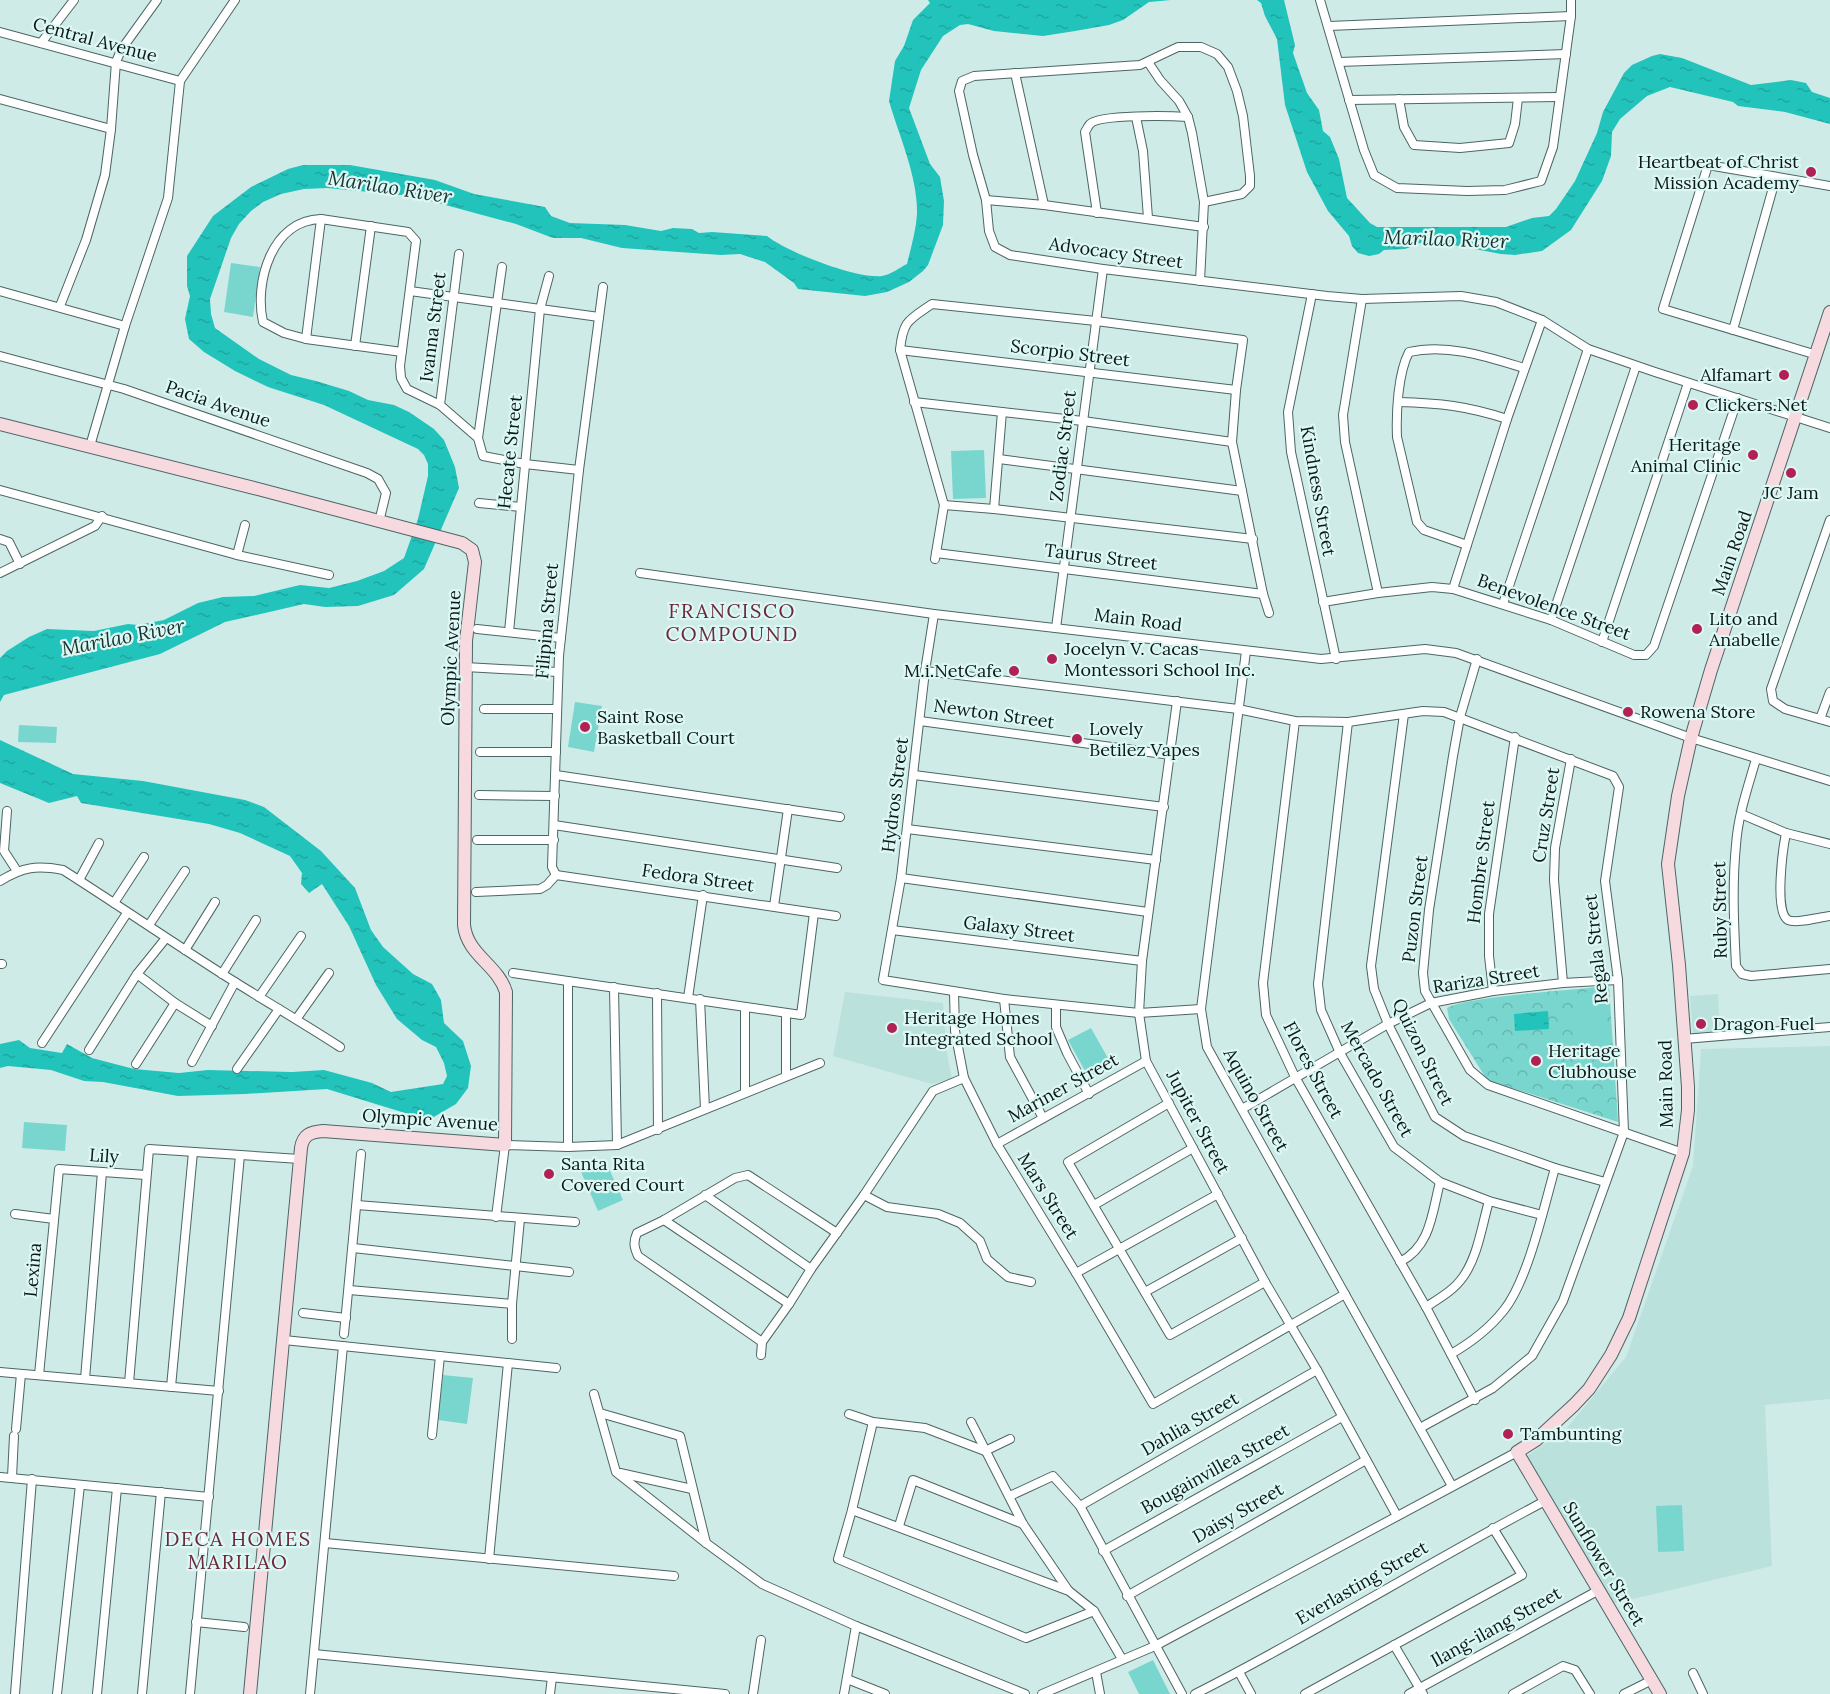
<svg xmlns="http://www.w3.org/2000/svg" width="1830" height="1694" font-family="Lora,serif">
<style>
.built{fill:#bbe1dd}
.park{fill:url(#park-crowns)}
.pitch{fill:#79d6cf}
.water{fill:url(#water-ripples)}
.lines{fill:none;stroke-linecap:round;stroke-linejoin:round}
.street-casing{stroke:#4d6563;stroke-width:10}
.secondary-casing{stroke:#4d6563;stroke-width:14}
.street{stroke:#fff;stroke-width:8}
.secondary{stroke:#f7dae0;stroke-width:12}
.poi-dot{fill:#b12153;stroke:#dcf8f5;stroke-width:2}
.labels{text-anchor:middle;stroke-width:4.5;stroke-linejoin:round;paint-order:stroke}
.street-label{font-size:18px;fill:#0d1716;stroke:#dcf8f5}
.poi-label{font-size:18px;fill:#0d1716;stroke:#dcf8f5;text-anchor:start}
.water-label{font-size:20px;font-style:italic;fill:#19312f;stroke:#dcf8f5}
.neighbourhood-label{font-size:20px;letter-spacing:1.5px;fill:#6c2739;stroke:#dcf8f5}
</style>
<defs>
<pattern id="park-crowns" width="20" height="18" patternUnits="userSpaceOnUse" patternTransform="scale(1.5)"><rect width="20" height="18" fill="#79d6cf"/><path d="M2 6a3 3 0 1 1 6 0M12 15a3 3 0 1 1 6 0" fill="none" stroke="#67b7b1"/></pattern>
<pattern id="water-ripples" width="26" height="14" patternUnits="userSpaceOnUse" patternTransform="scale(1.5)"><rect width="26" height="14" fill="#22c3bb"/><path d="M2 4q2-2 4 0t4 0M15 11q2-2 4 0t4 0" fill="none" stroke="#1ea7a0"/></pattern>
</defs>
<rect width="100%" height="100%" fill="#cfebe8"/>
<!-- built -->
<g class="built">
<path d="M845,992l98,11 4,50 5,26 -20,5 -99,-28z"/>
<path d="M1718,994l2,40 -27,1 -3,-39z"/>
<path d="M1830,1046v353l-65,6 7,161 -160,38 -85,-148 39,-27 60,-72 67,-191 8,-117z"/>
</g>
<!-- park -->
<path class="park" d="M1609,986l9,136 -131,-42 -38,-61 -2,-11c15,-11 136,-19 162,-22z"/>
<!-- pitch -->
<g class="pitch">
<path d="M231,263l29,4 -7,50 -29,-5z"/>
<path d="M984,450l2,48 -33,1 -2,-48z"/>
<path d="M575,702l27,4 -8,46 -26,-5z"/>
<path d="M19,725l38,2 -1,16 -38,-1z"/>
<path d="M1602,991l6,58 -29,3 -7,-58z"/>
<path d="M1091,1028l22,39 -23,13 -22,-40z"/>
<path d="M24,1122l43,3 -2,26 -43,-3z"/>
<path d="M606,1162l17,38 -25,11 -17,-39z"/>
<path d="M443,1375l30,3 -6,46 -29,-4z"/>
<path d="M1682,1505l2,46 -26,1 -2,-46z"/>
<path d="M1153,1660l17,34h-31l-11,-22z"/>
</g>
<!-- water -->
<g class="water">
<path d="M928,0h243l-22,2 -26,18 -14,5 -34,6 -32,5 -49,-5 -26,-7 -8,1 -17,11 -22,34 -12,38 21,56 10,13 4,24 -1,24 -15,40 -5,6 -14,11 -22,10 -22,4 -67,-7 -4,-6 -29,-21 -25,-8 -19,1 -99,-7 -41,-10h-28l-37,-14 -104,-28 -85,-8 -23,1 -23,5 -18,8 -12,9 -12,13 -8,14 -21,61 1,15 4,14 44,31 32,16 25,6 33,10 19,9 26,5 15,7 25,17 10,11 11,27 4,21 -35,81 -30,26 -36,11 -33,1 -21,-3 -79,18 -65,32 -156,41 -4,7v-44l7,-7 22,-14 18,-8 47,2 34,-7 10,1 26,-5 34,-17 25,-6 31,-1 46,-11 29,3 28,-7 27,-10 20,-13 14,-39 10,-43v-12l-4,-9 -6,-6 -94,-44 -56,-18 -33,-16 -31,-19 -15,-13 -4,-20 5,-23 -3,-10v-30l26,-40 38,-29 37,-18 15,-4h47l85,15 39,14 71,13 6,9 19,7 55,2 36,6 12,-3 19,1 7,4 13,-1 55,4c20,16 89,43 115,40 8,-1 17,-8 25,-12 4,-17 9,-33 10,-50 1,-37 -18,-78 -28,-113l6,-40 9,-15 9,-26 17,-17z"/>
<path d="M1257,0h27l11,45 -2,8 14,40 12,17 4,21 7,6 9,22 8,39 23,25 7,4h129l26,-9 17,-2 7,-7 19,-28 22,-48 6,-21 21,-39 8,-8 20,-9 8,-2 22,4 69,27 40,-5 15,3 6,9 18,6v26l-45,-12 -47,-6 -5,-4 -63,-15 -23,9 -27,23 -8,13 -1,24 -9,25 -31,49 -29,21 -27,4 -14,-1 -69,-13 -17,3 -4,3 -6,2 -21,1 -5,4 -10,2 -11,-3 -6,-7 -3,-10 -21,-25 -21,-39 -22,-67 -8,-66 -12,-23 -4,-13z"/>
<path d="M0,740l73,34 70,7 102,19 19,7 57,44 34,37 16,42 12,17 30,27 19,10 9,16 3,23 19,18 8,25 -3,22 -12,16 -24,14 -14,-1 -91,-28 -82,5 -67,2 -75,-14 -19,-1 -33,-11 -43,-4 -8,2v-24l19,-4 11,8 32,5 5,-9 25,14 42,11 45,4 29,-3 84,2 32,-2 48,13 19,9 52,-8 4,-8 -3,-13 -8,-16 -14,-7 -25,-21 -21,-34 -27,-59 -27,-42 -13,9 -8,-9 1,-11 -12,-17 -50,-23 -31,-9 -128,-21 -4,-7 -28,7 -49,-20z"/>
<path d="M1548,1011l1,18 -34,2 -1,-17z"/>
</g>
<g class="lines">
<!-- street casing -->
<g class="street-casing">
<g id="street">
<path d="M1320,0l44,150 10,25 23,13 70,3 38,-1 36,-9 12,-34 18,-131v-16"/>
<path d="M1329,26l242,-10"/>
<path d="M0,32l180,49"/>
<path d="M41,43l33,-43"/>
<path d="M1148,62l12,18 19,21 9,16 4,16 12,69 -4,79"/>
<path d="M1339,62l227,-8"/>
<path d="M1015,73l29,132"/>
<path d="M0,99l111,30"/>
<path d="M1399,99l5,28 10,18 46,3 49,-5 6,-19 3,-26"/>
<path d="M1349,100l210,-3"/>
<path d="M1136,117l7,34 5,67"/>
<path d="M986,200l58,5 160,22"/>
<path d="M1204,202l38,-8 8,-8v-10l-7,-60 -6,-25 -9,-24 -11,-13 -16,-7h-23l-38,18 -166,11 -12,5 -3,10 14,64 13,45 3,31 6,16 15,8 93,14 224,27 35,3 99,-3 35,6 46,18 46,29 67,23 175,56"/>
<path d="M1097,213l-12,-81c2,-3 3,-6 5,-8 9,-10 82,-8 98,-7"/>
<path d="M0,291l125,35"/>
<path d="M410,291l189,26"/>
<path d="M1312,294l-24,118 3,40 45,207"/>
<path d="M1362,299l-19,116 2,27 33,151"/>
<path d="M60,306l26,-66 19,-65 6,-46 5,-67 5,-12 36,-50"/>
<path d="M1733,330l43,-153"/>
<path d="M306,339l15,-120"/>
<path d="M355,346l16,-120"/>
<path d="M900,350l336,40"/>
<path d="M402,352l-96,-13 -22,-6 -21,-11c-9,-40 9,-102 58,-103l87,13 8,9 -16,125 1,12 6,11 33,16 38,33 5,18 42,8 54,6"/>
<path d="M1817,355l-154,-46 45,-144 122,21"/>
<path d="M0,356l124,33 243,84 11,6 8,14 -7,29"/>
<path d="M914,402l169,19 149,21"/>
<path d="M1398,402c42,1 69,4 109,17"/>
<path d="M440,405l19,-151"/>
<path d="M478,438l24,-171"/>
<path d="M90,446l35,-120 43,-128 12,-117 55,-81"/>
<path d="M999,459l243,32"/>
<path d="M0,490l237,65 92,20"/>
<path d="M479,503l42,4"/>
<path d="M944,505l50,4 259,30"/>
<path d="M994,509l8,-97"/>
<path d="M1830,520l-59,169 2,12 12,8 45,13"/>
<path d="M0,539l9,3 11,22"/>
<path d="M1467,545l-43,-15 -7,-8 -20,-85c-1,-25 1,-64 12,-85 38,-9 79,5 115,16"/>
<path d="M936,553l327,41"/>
<path d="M237,555l8,-30"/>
<path d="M935,559l9,-54 -44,-155c3,-30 9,-30 32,-46l164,17 147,19 -7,50 -4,52 31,152 6,19"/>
<path d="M0,573l95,-47 7,-10"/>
<path d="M640,573l294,41 387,45 104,-10 31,4 235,85 139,43"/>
<path d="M1453,589l54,-170 35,-99"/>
<path d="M1323,602l55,-9 54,-6 21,2 98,31 83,35h12l8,-9 84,-248"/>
<path d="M1503,604l85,-255"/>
<path d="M934,614l-9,57 -24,207 -18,102 121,19 135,14 62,-4"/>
<path d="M1551,620l85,-254"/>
<path d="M1056,628l47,-359"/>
<path d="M477,629l84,9"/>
<path d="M509,632l31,-323 9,-33"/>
<path d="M1602,642l86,-259"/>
<path d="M1246,651l-45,358 6,38 245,439"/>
<path d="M1477,659l-17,58 -7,39 -24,154 -6,63 2,18 45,79 18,15 195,68"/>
<path d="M465,667l93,5"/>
<path d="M925,671l313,38 57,12 53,1 75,-11 21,1 169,64 6,11 -14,94 13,99 6,152 -61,169 -31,55 -39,32 -73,40"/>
<path d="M1177,701l-35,260 -3,52 7,48 119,221 52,88 80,146"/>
<path d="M484,709h73"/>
<path d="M1404,714l-33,252 3,23 14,35 47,93 29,19 91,32 50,14"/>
<path d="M1820,719l10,-27"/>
<path d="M920,721l251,34"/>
<path d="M1295,721l-32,262 3,32 29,62 131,230 49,93"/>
<path d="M1348,722l-30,262 3,26 19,43 54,94 46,35 49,19 53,14"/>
<path d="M480,752h76"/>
<path d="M1756,759c-8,28 -18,56 -20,86 -4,40 -2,81 0,121l6,8 9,2 79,-7"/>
<path d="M556,775l284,42"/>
<path d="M914,775l250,32"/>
<path d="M479,795l76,1"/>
<path d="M7,811l-3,40 13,20"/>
<path d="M1741,814l45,19 44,11"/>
<path d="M554,825l283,43"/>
<path d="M907,829l249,31"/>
<path d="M1786,833c-3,15 -12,79 2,87 8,4 32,-3 42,-4"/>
<path d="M477,840h77"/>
<path d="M556,875l-4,-8 7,-211 20,-186 24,-183"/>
<path d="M556,875l280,41"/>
<path d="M901,878l247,34"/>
<path d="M79,880l20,-37"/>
<path d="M0,881c23,-14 36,-16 63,-11 55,35 109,72 164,107 38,24 76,46 113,70"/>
<path d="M476,892l64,-3 7,-4 9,-10"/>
<path d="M114,903l30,-46"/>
<path d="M774,906l14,-97"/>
<path d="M149,925l36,-54"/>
<path d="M892,930l250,31"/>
<path d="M185,950l30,-48"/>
<path d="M0,964h2"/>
<path d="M513,973l288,42 13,-102"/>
<path d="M137,974l38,29 37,23"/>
<path d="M222,974l34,-54"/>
<path d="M1563,983l-9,-103 1,-32 16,-89"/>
<path d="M614,987l3,158"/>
<path d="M1493,991l-4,-35v-42l26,-177"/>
<path d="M954,992l1,39 9,47 33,66 79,129 77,131 192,-110"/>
<path d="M657,993l1,137"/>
<path d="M259,997l42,-61"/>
<path d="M688,998l15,-103"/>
<path d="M700,999l5,110"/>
<path d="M1004,999l6,58 33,61"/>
<path d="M1056,1005v22l11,26 22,41"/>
<path d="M786,1013v62"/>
<path d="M297,1018l32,-45"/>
<path d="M1684,1039l146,-12"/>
<path d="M42,1043l85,-130"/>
<path d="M89,1050l48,-76 29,-36"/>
<path d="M192,1062l43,-80"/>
<path d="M136,1064l39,-61"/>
<path d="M237,1069l42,-60"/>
<path d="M745,1092v-85"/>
<path d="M1169,1103l-101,59 102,173 95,-53"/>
<path d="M1242,1109l146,-85 43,-21 62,-12 70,-8 55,-3"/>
<path d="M997,1144l149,-83"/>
<path d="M568,1147v-166"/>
<path d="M705,1195l106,74"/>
<path d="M864,1195l23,12 51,7 22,9 20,18 7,18 21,18 23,5"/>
<path d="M357,1205l218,17"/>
<path d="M1094,1205l99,-57"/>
<path d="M15,1214l39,5"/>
<path d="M496,1217l9,-72 63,2 49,-2 203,-82"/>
<path d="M664,1220l125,84"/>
<path d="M353,1248l216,24"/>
<path d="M1400,1262c31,-16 32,-49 40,-80"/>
<path d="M1076,1273l142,-79"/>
<path d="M349,1290l163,14"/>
<path d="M1145,1292l97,-54"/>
<path d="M1426,1307c14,-9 28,-17 37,-30 15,-21 19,-52 26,-76"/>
<path d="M303,1313l43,5"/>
<path d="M344,1334l17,-180"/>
<path d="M512,1339v-35l8,-85"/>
<path d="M284,1340l272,28"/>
<path d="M762,1342l-124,-86c-4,-9 -5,-14 -1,-23l27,-13 71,-42 13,-3 89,58"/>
<path d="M1451,1354c21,-12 38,-25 53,-44 24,-30 40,-103 51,-142"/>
<path d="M761,1355l1,-13 27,-38 22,-35 53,-74 69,-104 31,-13"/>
<path d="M0,1372l219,19"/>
<path d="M39,1375l20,-206 87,6"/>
<path d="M85,1379l17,-207"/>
<path d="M129,1383l20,-234 151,10"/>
<path d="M171,1387l22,-235"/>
<path d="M594,1394l22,78 90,71 56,41 94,42 169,68"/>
<path d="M600,1413l80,23 26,107"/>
<path d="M849,1414l24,8 52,6 60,23 25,-12"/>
<path d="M873,1422l-21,88 -14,49 188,79 68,-27"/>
<path d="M971,1422l52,102 45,66"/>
<path d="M16,1429l5,-55"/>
<path d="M432,1435l8,-79"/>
<path d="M620,1473l72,16"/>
<path d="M0,1477l209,20"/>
<path d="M12,1477l2,-41"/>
<path d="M1010,1496l43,-20 27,30 102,188"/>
<path d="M1080,1506l237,-136"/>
<path d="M852,1510l217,81 25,20 28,48"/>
<path d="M899,1526l14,-46 110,44"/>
<path d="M325,1543l349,33"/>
<path d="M1103,1551l239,-134"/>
<path d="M489,1559l19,-196"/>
<path d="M1127,1596l239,-136"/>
<path d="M196,1622l48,5"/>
<path d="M1394,1645l29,49"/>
<path d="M314,1654l411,40"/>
<path d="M1096,1672l4,22"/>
<path d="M1239,1672l12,22"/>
<path d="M1693,1673l10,21"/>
<path d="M847,1679l38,15"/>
<path d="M15,1694l17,-215"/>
<path d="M57,1694l23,-209"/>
<path d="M97,1694l20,-206"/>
<path d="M142,1694l19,-202"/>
<path d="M190,1694l50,-539"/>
<path d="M310,1694l33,-348"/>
<path d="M550,1694l2,-17"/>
<path d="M753,1694l8,-54"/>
<path d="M844,1694l12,-68"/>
<path d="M1042,1694l113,-48 362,-194"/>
<path d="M1195,1694c119,-60 232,-131 350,-193"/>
<path d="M1305,1694l217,-119 -29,-47"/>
<path d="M1409,1694l190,-104"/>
<path d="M1513,1694l50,-28 12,4 15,24"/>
<path d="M1624,1694l28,-14"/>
</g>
</g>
<!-- secondary casing -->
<g class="secondary-casing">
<g id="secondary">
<path d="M0,424l258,65 204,54 10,7 3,12 -9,79 -2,284c3,30 34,40 42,67l-1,153 -182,-14c-13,1 -20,4 -22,17l-51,546"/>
<path d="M1660,1694l-143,-242 19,-12 38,-35 15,-16 22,-34 18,-37 54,-165 5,-43v-23l-9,-122 -11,-101 10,-68 13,-58 20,-68 119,-358"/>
</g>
</g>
<!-- street -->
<use href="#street" class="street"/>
<!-- secondary -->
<use href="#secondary" class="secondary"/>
</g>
<!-- markers -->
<g class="poi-dot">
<circle cx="1811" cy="172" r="6"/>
<circle cx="1784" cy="375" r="6"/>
<circle cx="1693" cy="405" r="6"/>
<circle cx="1753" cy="455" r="6"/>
<circle cx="1791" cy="473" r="6"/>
<circle cx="1697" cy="629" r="6"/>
<circle cx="1052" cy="659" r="6"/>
<circle cx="1014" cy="671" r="6"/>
<circle cx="1628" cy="712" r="6"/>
<circle cx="585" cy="727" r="6"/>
<circle cx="1077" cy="739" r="6"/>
<circle cx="1701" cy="1024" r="6"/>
<circle cx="892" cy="1028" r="6"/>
<circle cx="1536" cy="1061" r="6"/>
<circle cx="549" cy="1174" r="6"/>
<circle cx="1508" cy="1434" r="6"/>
</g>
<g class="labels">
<!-- street labels -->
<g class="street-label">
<text transform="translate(95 40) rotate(15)" y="6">Central Avenue</text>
<text transform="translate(1116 253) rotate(8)" y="6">Advocacy Street</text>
<text transform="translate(433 327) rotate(-83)" y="6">Ivanna Street</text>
<text transform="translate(1070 353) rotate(7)" y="6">Scorpio Street</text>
<text transform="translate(218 404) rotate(19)" y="6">Pacia Avenue</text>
<text transform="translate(1063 446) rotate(-83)" y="6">Zodiac Street</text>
<text transform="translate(510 452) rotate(-84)" y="6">Hecate Street</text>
<text transform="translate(1318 491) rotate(80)" y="6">Kindness Street</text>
<text transform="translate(1732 553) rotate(-71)" y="6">Main Road</text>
<text transform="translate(1101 557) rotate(7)" y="6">Taurus Street</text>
<text transform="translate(1554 607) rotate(20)" y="6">Benevolence Street</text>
<text transform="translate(1138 620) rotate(7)" y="6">Main Road</text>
<text transform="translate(547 621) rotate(-85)" y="6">Filipina Street</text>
<text transform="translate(451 658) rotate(-87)" y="6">Olympic Avenue</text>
<text transform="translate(994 714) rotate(8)" y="6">Newton Street</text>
<text transform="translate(895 795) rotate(-83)" y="6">Hydros Street</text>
<text transform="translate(1546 815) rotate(-81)" y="6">Cruz Street</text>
<text transform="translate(1481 862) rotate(-83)" y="6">Hombre Street</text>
<text transform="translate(698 878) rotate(8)" y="6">Fedora Street</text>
<text transform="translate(1415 909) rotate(-83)" y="6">Puzon Street</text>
<text transform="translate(1720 910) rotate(-91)" y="6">Ruby Street</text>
<text transform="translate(1019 929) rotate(7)" y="6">Galaxy Street</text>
<text transform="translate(1596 949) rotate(-96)" y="6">Regala Street</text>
<text transform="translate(1486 979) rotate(-9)" y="6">Rariza Street</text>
<text transform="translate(1423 1052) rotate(64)" y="6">Quizon Street</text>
<text transform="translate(1313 1070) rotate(62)" y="6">Flores Street</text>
<text transform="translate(1377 1079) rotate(61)" y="6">Mercado Street</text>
<text transform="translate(1666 1084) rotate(-91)" y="6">Main Road</text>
<text transform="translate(1063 1088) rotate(-29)" y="6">Mariner Street</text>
<text transform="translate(1256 1100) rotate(61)" y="6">Aquino Street</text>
<text transform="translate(430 1120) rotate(4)" y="6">Olympic Avenue</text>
<text transform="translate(1198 1122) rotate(62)" y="6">Jupiter Street</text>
<text transform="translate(104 1156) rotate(4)" y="6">Lily</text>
<text transform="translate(1048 1196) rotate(58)" y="6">Mars Street</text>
<text transform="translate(33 1270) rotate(-85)" y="6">Lexina</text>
<text transform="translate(1190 1424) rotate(-30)" y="6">Dahlia Street</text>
<text transform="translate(1215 1469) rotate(-29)" y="6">Bougainvillea Street</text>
<text transform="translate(1238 1513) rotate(-30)" y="6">Daisy Street</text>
<text transform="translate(1604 1564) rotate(59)" y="6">Sunflower Street</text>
<text transform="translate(1362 1583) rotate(-30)" y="6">Everlasting Street</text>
<text transform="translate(1496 1627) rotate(-29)" y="6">Ilang-ilang Street</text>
</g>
<!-- poi labels -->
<g class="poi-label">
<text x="1799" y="168" text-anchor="end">Heartbeat of Christ<tspan x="1799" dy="21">Mission Academy</tspan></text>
<text x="1772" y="381" text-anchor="end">Alfamart</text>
<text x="1705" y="411">Clickers.Net</text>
<text x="1741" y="451" text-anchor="end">Heritage<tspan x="1741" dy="21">Animal Clinic</tspan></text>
<text x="1791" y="499" text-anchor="middle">JC Jam</text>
<text x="1709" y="625">Lito and<tspan x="1709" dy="21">Anabelle</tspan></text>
<text x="1064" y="655">Jocelyn V. Cacas<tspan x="1064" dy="21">Montessori School Inc.</tspan></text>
<text x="1002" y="677" text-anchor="end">M.i.NetCafe</text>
<text x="1640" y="718">Rowena Store</text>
<text x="597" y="723">Saint Rose<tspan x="597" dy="21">Basketball Court</tspan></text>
<text x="1089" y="735">Lovely<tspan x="1089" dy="21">Betilez Vapes</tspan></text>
<text x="904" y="1024">Heritage Homes<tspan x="904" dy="21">Integrated School</tspan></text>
<text x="1713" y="1030">Dragon Fuel</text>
<text x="1548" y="1057">Heritage<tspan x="1548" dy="21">Clubhouse</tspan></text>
<text x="561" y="1170">Santa Rita<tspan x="561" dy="21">Covered Court</tspan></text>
<text x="1520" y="1440">Tambunting</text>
</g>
<!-- water labels -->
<g class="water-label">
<text transform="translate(390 187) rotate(9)" y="7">Marilao River</text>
<text transform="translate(1446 239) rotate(2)" y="7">Marilao River</text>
<text transform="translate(123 637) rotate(-11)" y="7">Marilao River</text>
</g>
<!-- neighbourhood labels -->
<g class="neighbourhood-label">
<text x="732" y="618">FRANCISCO<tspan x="732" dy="23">COMPOUND</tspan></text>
<text x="238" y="1546">DECA HOMES<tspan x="238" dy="23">MARILAO</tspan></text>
</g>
</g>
</svg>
